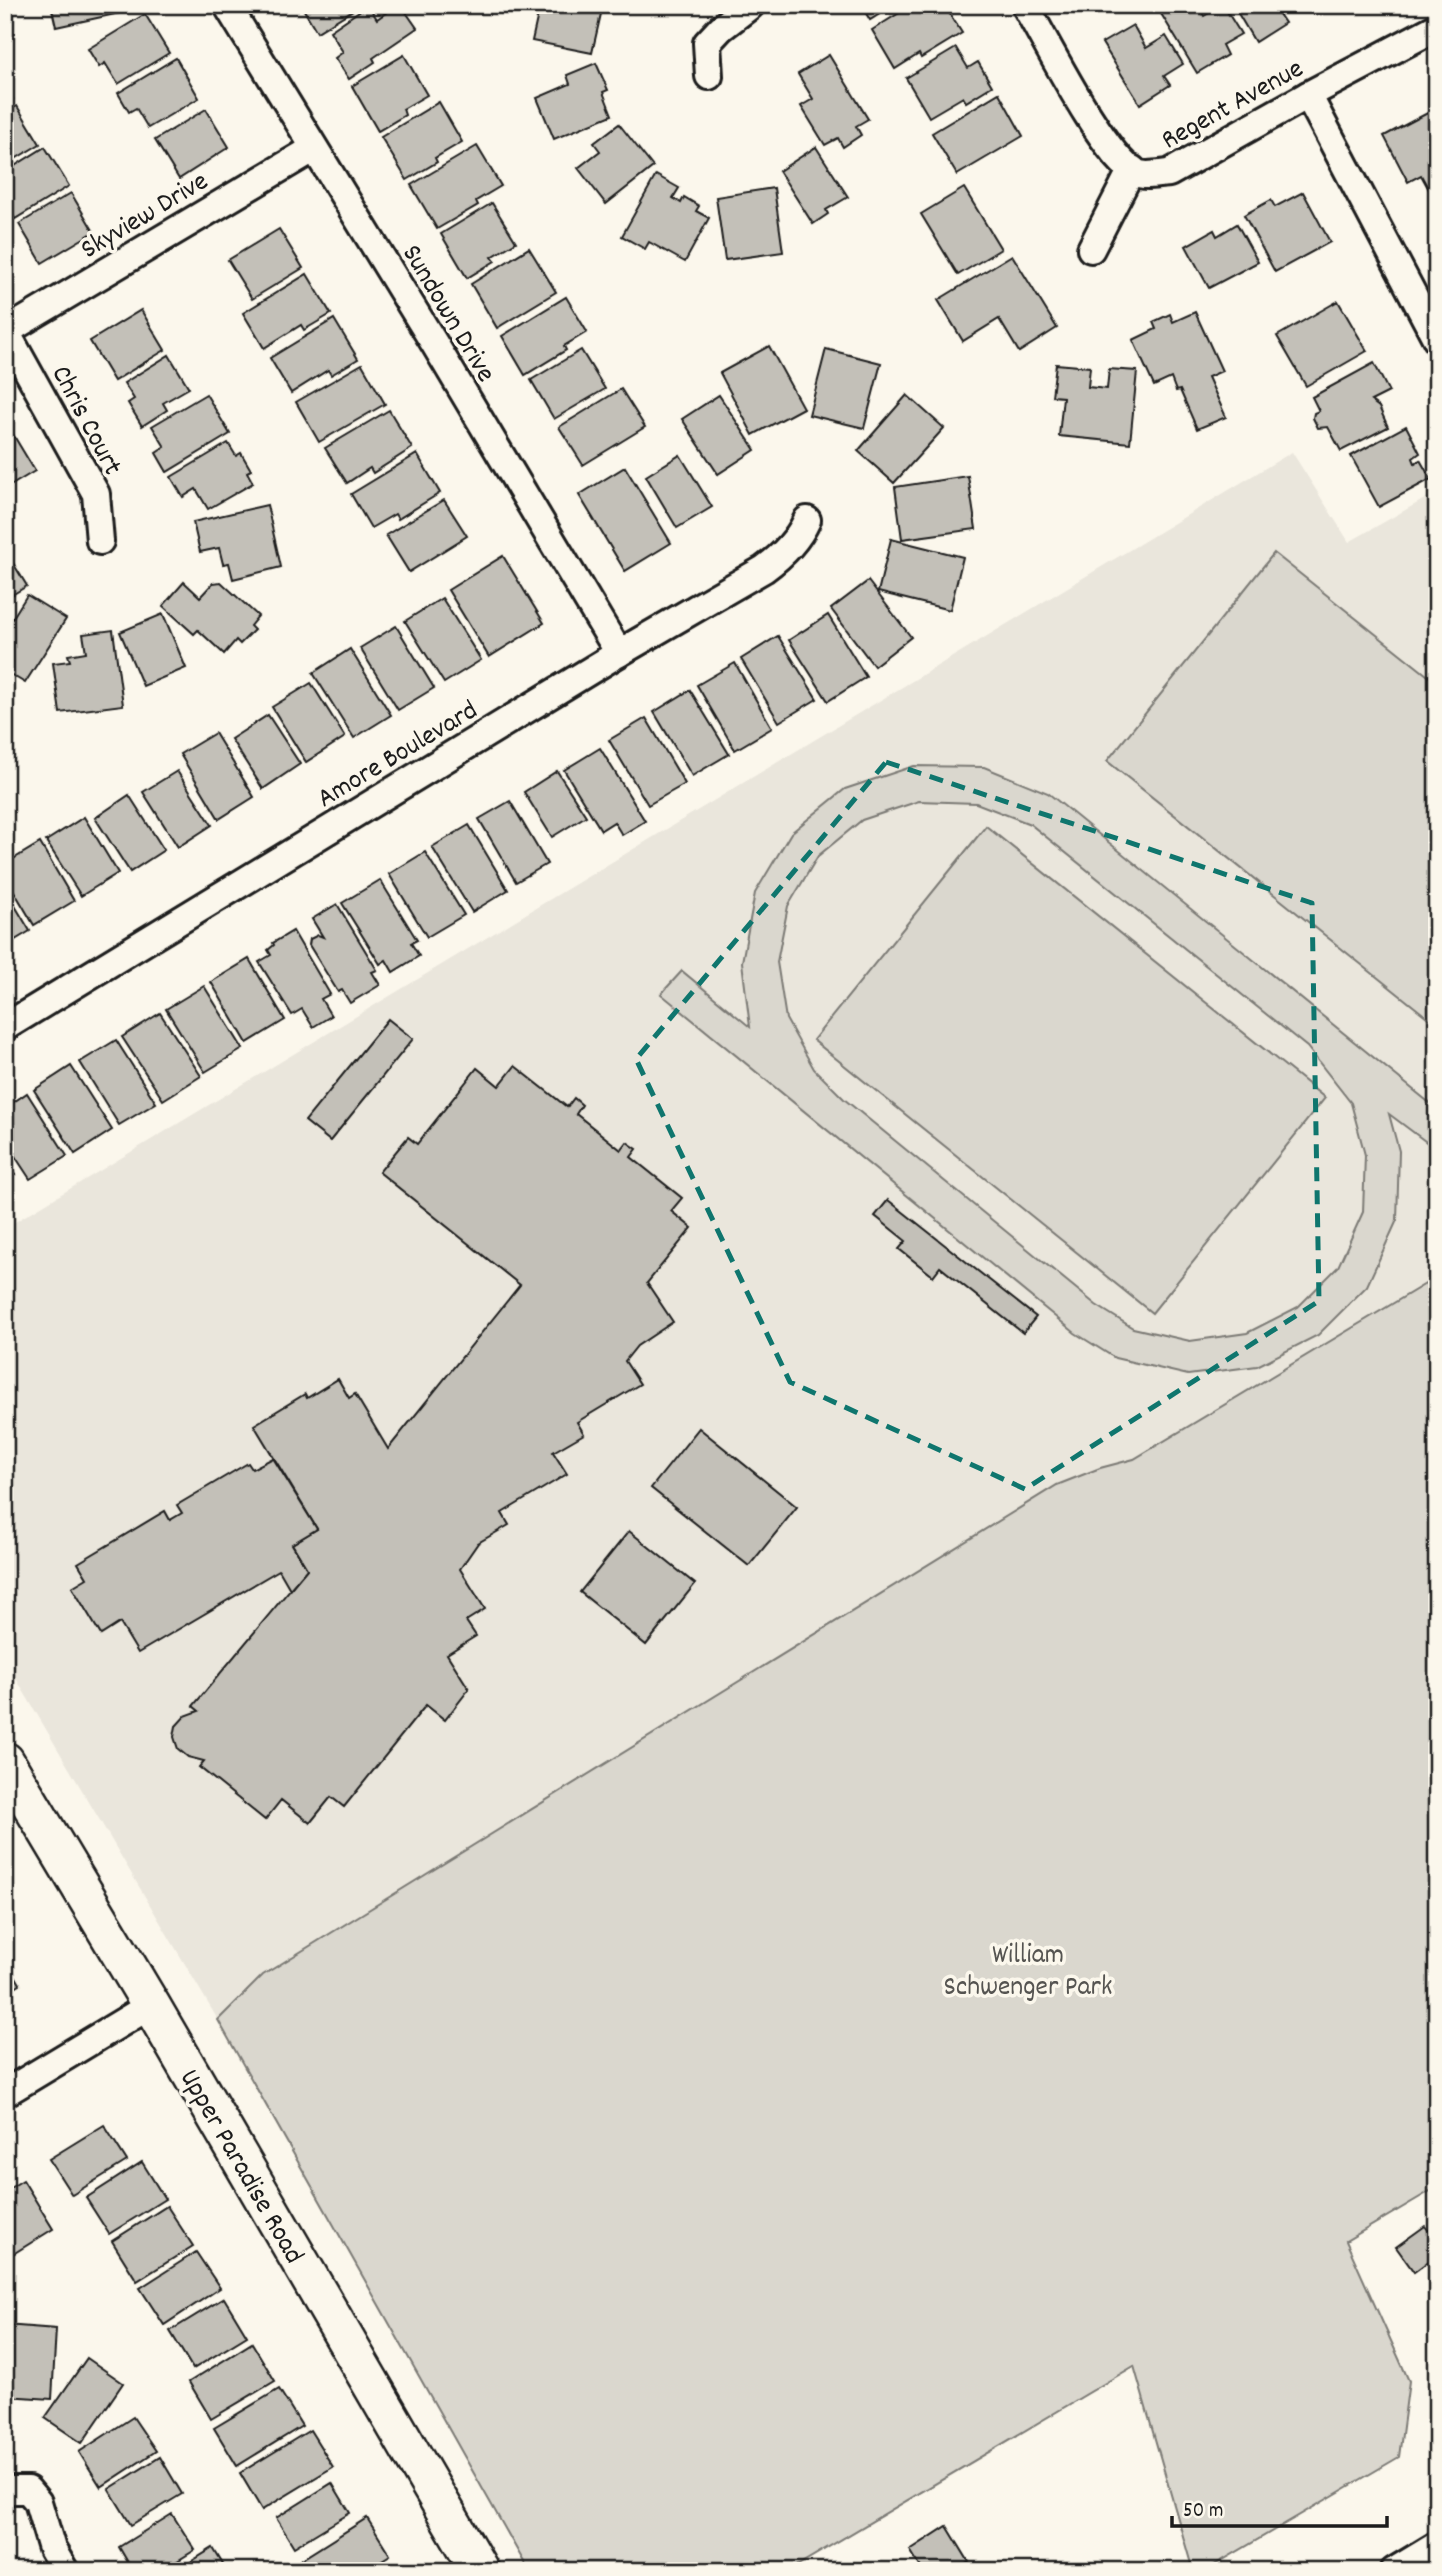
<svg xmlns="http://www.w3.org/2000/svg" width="1442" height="2576" font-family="Dekko,sans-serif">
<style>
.built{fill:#eae6dc}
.green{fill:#dad7ce;stroke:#7b7a75;stroke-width:2;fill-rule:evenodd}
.building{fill:#c3c0b8;stroke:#1c1c1c;stroke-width:2}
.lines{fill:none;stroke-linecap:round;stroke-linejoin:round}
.street-casing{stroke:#1c1c1c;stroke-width:32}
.secondary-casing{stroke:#1c1c1c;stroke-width:42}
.street{stroke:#fbf7ec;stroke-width:26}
.secondary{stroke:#fbf7ec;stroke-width:37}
.marked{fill:none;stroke:#0f766e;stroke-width:5;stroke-dasharray:14 9;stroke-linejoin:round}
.labels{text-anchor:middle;stroke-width:7;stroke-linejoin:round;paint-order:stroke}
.street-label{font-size:28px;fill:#1c1c1c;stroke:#fbf7ec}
.park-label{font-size:28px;fill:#555451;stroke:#fbf7ec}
</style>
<rect width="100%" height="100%" fill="#fbf7ec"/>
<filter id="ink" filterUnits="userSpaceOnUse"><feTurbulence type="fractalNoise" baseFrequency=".0143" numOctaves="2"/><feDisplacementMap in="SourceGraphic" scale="14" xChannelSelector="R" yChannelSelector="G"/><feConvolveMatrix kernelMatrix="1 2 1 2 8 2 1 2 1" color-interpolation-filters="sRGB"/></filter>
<g filter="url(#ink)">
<!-- built -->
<path class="built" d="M1292,452l57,90 88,-50v785l-303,182 -34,9 -43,17 -793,490 -46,45 -213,-360v-432z"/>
<!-- green -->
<g class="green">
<path d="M1274,553l163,130v342l-330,-264z"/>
<path d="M914,766l70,1 64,26 389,316v41l-48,-36 10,37 -2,69 -30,66 -49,49 -61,31 -69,9 -73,-17 -40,-25 -414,-339 21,-23 68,56 -8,-65 13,-69 36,-60 54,-44zM919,801l57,2 54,21 277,223 44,56 14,52 -2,57 -25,55 -40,40 -51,26 -57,8 -57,-13 -37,-23 -252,-206 -30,-30 -28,-50 -9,-57 11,-56 30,-50 44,-36z"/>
<path d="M986,826l339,272 -173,215 -339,-273z"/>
<path d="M1437,1277v910l-91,54 63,140 -10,76 -195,114h-11l-59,-205 -346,205h-259l-311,-551 45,-45 794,-490 43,-17 34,-9z"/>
</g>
<!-- building -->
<g class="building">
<path d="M51,5h77l1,6 -73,16z"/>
<path d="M301,5h60l-44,27z"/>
<path d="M368,5l9,14 20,-14h4l16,23 -44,30 2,4 -26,17 -14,-21 8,-6 -13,-21z"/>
<path d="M540,5h63l-11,48 -60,-12z"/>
<path d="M861,5h33l-24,15z"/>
<path d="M912,5h32l18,28 -41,25 -2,-4 -24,15 -23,-39z"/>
<path d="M1172,5h25l7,11 19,-11 18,29 -19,11 5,10 -30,18 -37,-61z"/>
<path d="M1233,5h61l-15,9 6,9 -30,19z"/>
<path d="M145,14l24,39 -51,31 -13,-21 -6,4 -11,-18z"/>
<path d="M1133,25l13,23 20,-12 17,28 -19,12 6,9 -30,19 -38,-61z"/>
<path d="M956,48l12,20 10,-6 14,24 -26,16 -3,-5 -34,20 -23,-39z"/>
<path d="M404,55l23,40 -24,14 2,6 -27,16 -26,-45z"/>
<path d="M829,55l39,64 -12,7 5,9 -18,12 -5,-9 -13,7 -24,-39 12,-7 -15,-25z"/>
<path d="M176,58l23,40 -51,30 -12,-20 -7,4 -11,-19z"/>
<path d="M596,63l12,27 -5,2 9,23 -58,24 -17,-41 33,-14 -3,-9z"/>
<path d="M5,86l8,13 -8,5z"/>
<path d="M999,93l24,43 -66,39 -25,-42z"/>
<path d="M439,102l23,40 -27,16 2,4 -30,18 -26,-43z"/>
<path d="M17,106l23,38 -35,21v-52z"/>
<path d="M1437,108v96l-16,-29 -13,7 -24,-46z"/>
<path d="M206,109l23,38 -50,32 -24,-39z"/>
<path d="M619,124l34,43 -47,37 -28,-36 22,-17 -6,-8z"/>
<path d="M477,146l24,40 -25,15 2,4 -41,24 -26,-44z"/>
<path d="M45,147l24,39 -54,33 -10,-17v-30z"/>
<path d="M816,147l32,50 -22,13 2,4 -15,10 -34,-53z"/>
<path d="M656,175l23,13 -6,10 8,5 3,-6 15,9 -3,5 13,7 -24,44 -36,-20 -4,7 -23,-13z"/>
<path d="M774,188l9,64 -58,8 -9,-63z"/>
<path d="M964,188l37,61 -43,26 -37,-61z"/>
<path d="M1303,192l27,50 -55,30 -31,-57 27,-15 4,7z"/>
<path d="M71,193l23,39 -52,31 -23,-39z"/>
<path d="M492,203l24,39 -24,15 3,4 -28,17 -26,-44z"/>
<path d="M1237,224l21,38 -49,26 -23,-42 28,-16 3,6z"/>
<path d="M279,229l24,39 -51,31 -24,-39z"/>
<path d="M529,248l27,44 -59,36 -26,-44z"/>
<path d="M1012,255l45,73 -38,24 -20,-33 -36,22 -25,-41z"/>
<path d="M307,274l24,40 -27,16 -3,-5 -37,23 -21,-35z"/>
<path d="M566,297l21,35 -23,14 2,4 -41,25 -23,-39z"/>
<path d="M1338,301l29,50 -61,35 -29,-50z"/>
<path d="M141,310l24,40 -51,31 -24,-40z"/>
<path d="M1195,312l27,59 -14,6 18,40 -29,12 -17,-39 -4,1 -5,-13 -17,8 -21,-46 23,-11 -3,-7 17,-8 3,8z"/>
<path d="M334,319l24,40 -27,16 -3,-5 -37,23 -21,-35z"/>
<path d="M769,346l34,62 -50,27 -33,-62z"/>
<path d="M826,349l55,14 -17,65 -55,-13z"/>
<path d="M581,350l24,39 -51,30 -23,-39z"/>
<path d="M169,355l20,33 -26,15 4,7 -25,16 -14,-23 6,-4 -10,-16z"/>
<path d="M1374,363l15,29 -18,9 8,6 9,20 -47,24 -13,-24 -10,1 -5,-10 1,-5 5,-2 -7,-14z"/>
<path d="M362,364l23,40 -66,38 -23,-40z"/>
<path d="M1056,364l34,3 -2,20 19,2 2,-20 28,2 -7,72 -71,-7 4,-39 -11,-1z"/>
<path d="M621,389l24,38 -62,38 -24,-38z"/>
<path d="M206,394l24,40 -63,38 -11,-19 9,-6 -13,-21z"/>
<path d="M719,395l36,55 -37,24 -36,-55z"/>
<path d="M907,395l37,33 -50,55 -36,-32z"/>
<path d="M389,410l23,38 -39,25 -3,-5 -23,15 -22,-35z"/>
<path d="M8,426l27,45 -30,18v-61z"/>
<path d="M1406,426l14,27 -7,5 2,5 5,-3 11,19 -52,28 -28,-51z"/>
<path d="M228,443l8,13 5,-3 10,17 -4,2 6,11 -45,26 -12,-20 -13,8 -12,-20z"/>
<path d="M417,454l23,39 -42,26 -3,-5 -24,14 -20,-34z"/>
<path d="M680,455l32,52 -35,21 -31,-52z"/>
<path d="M625,467l46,76 -46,28 -46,-76z"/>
<path d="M968,476l8,53 -74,10 -7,-52z"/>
<path d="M444,500l23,36 -58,36 -23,-37z"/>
<path d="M267,505l14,62 -48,12 -4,-16 -6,1 -4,-16 -19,4 -7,-30z"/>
<path d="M891,539l72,18 -13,53 -72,-18z"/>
<path d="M5,550l22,36 -22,13z"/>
<path d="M503,556l41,67 -55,34 -41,-67z"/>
<path d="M868,581l43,56 -37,29 -43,-57z"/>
<path d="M184,582l16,15 13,-14 8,-1 37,34 -8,10 4,4 -14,14 -4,-4 -12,14 -26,-24 -4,4 -31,-28z"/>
<path d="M27,595l39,24 -41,64 -20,-12v-41z"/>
<path d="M442,598l39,62 -37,23 -39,-62z"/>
<path d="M163,614l23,54 -43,18 -23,-54z"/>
<path d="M828,615l38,62 -38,24 -39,-61z"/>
<path d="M396,626l38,62 -36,22 -38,-62z"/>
<path d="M113,630l10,75 -63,8 -7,-50 17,-2 -2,-6 18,-3 -3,-18z"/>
<path d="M778,636l39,63 -38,23 -38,-63z"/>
<path d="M350,649l41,66 -37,23 -41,-65z"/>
<path d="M735,663l37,65 -37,22 -38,-65z"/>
<path d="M311,683l34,54 -39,25 -34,-55z"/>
<path d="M690,690l39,64 -37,22 -38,-64z"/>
<path d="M268,715l32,49 -37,25 -32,-50z"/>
<path d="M646,718l39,66 -37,21 -39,-65z"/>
<path d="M215,733l39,64 -35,22 -39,-65z"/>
<path d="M600,748l45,73 -23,14 -8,-13 -13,8 -37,-60z"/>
<path d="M177,771l35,54 -34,22 -35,-55z"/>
<path d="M557,771l29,45 -34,21 -28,-45z"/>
<path d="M129,795l35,55 -34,22 -35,-54z"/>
<path d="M510,801l37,63 -31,18 -37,-63z"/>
<path d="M84,817l34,56 -37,23 -35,-55z"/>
<path d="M469,825l39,65 -36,22 -40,-65z"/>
<path d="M40,843l34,58 -40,24 -29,-49v-12z"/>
<path d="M425,852l39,63 -37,22 -38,-63z"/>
<path d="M380,880l37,60 -6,3 8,13 -26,16 -7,-12 -6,4 -38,-61z"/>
<path d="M5,889l25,42 -25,15z"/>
<path d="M337,904l40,66 -5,2 8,13 -30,18 -8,-13 -4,2 -29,-47 1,-6 8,-4 5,2 -11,-18z"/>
<path d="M293,931l37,63 -9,5 10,17 -18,11 -11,-18 -10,6 -33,-53 12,-7 -3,-5 6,-5 -1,-2z"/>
<path d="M249,959l36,61 -38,23 -36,-61z"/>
<path d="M204,986l39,63 -38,23 -39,-63z"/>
<path d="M160,1013l41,63 -38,24 -41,-63z"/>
<path d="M388,1019l25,20 -83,102 -25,-20z"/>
<path d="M116,1040l40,63 -37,22 -39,-63z"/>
<path d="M71,1066l41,64 -37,24 -41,-64z"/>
<path d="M515,1066l52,41 7,-9 8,7 -6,9 45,36 6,-8 10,7 -6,8 51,41 -11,13 21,17 -45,55 26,39 -36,24 -12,15 15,23 -63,38 7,12 -31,18 14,22 -65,39 7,12 -31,18 -18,26 25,40 -19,12 10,15 -29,18 22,35 -24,31 -19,-15 -82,102 -13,-10 -21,26 -29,-23 -16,20 -66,-53 5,-6 -16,-4 -10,-8 -4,-12 2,-11 9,-10 14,-5 -6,-5 114,-137 -15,-25 25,-15 -63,-104 51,-31 2,4 31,-19 11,19 6,-4 33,55 132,-164 -141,-113 29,-35 9,7 60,-76 22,18z"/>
<path d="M27,1093l40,63 -37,23 -25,-38v-33z"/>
<path d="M5,1160l10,15 -10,6z"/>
<path d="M888,1200l148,117 -13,16 -83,-66 -7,9 -34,-27 7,-8 -31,-25z"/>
<path d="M699,1428l98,79 -48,59 -98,-78z"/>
<path d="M273,1458l44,71 -25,15 15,25 -17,20 -11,-19 -141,83 -18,-30 -19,12 -29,-48 15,-9 -9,-15 87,-52 5,9 12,-7 -5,-8 71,-42 4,6z"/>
<path d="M629,1531l66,53 -49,61 -66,-53z"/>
<path d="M5,1958l15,26 -15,9z"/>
<path d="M104,2125l23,36 -55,34 -23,-36z"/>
<path d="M142,2162l23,37 -56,35 -23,-36z"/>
<path d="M23,2180l30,49 -48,30v-68z"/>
<path d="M167,2206l26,40 -56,35 -25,-40z"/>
<path d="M1425,2226l12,15v14l-23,17 -18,-25z"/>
<path d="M196,2252l24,36 -56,37 -24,-37z"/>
<path d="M224,2298l23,38 -54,33 -23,-38z"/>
<path d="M5,2325l51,4 -4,70 -47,-3z"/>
<path d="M252,2343l23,38 -64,38 -22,-37z"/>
<path d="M87,2358l36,25 -41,60 -37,-25z"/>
<path d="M279,2389l23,37 -65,40 -23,-38z"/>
<path d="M133,2417l23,34 -55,36 -22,-35z"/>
<path d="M310,2430l23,37 -71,43 -22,-37z"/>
<path d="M160,2457l22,37 -51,31 -22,-36z"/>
<path d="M332,2483l18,30 -56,34 -18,-29z"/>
<path d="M172,2514l23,36 -34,21h-28l-14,-24z"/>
<path d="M367,2518l23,37 -26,16h-58l-7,-10z"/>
<path d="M947,2526l22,36 -15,9h-31l-13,-21z"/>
<path d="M213,2548l14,23h-51z"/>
</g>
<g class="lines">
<!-- street casing -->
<g class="street-casing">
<g id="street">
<path d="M227,5l207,338 185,310"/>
<path d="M1025,5c21,36 79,152 111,168 9,4 23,1 33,0l139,-78 129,-68"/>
<path d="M709,76l-2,-33 14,-15 30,-23"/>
<path d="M1308,95l129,245"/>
<path d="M1091,249l41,-80"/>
<path d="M5,330l91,164 4,47"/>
<path d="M5,332l308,-183"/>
<path d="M5,1027l614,-374 145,-84c18,-13 34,-29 43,-49"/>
<path d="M5,2093l146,-88"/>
<path d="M5,2493l3,-3h20l10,12 14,47 13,22"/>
<path d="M1394,2571l43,-26"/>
</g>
</g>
<!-- secondary casing -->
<g class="secondary-casing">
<path id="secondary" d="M5,1761l146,244 329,566"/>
</g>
<!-- street -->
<use href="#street" class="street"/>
<!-- secondary -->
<use href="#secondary" class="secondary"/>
</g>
</g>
<!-- marked area -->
<path class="marked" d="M886,762l426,141 7,398 -294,188 -235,-107 -154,-323z"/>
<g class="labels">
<!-- street labels -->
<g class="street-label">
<text transform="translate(1231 102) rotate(-29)" y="10">Regent Avenue</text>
<text transform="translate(143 213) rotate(-31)" y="10">Skyview Drive</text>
<text transform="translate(451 312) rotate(59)" y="10">Sundown Drive</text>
<text transform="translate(89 419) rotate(62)" y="10">Chris Court</text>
<text transform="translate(396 752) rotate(-31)" y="10">Amore Boulevard</text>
<text transform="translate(244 2165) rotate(60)" y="10">Upper Paradise Road</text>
</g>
<!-- park labels -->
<g class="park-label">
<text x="1028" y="1962">William<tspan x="1028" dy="32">Schwenger Park</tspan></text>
</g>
</g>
<!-- margin -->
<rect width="1442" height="2576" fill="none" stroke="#fbf7ec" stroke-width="28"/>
<rect x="14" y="14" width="1414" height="2548" fill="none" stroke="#1c1c1c" stroke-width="2.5" filter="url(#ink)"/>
<!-- scale -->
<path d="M1172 2516v10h215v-10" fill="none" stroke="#1c1c1c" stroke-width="3.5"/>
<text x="1183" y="2516" font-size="21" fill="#1c1c1c" stroke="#fbf7ec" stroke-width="5" paint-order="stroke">50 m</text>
</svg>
